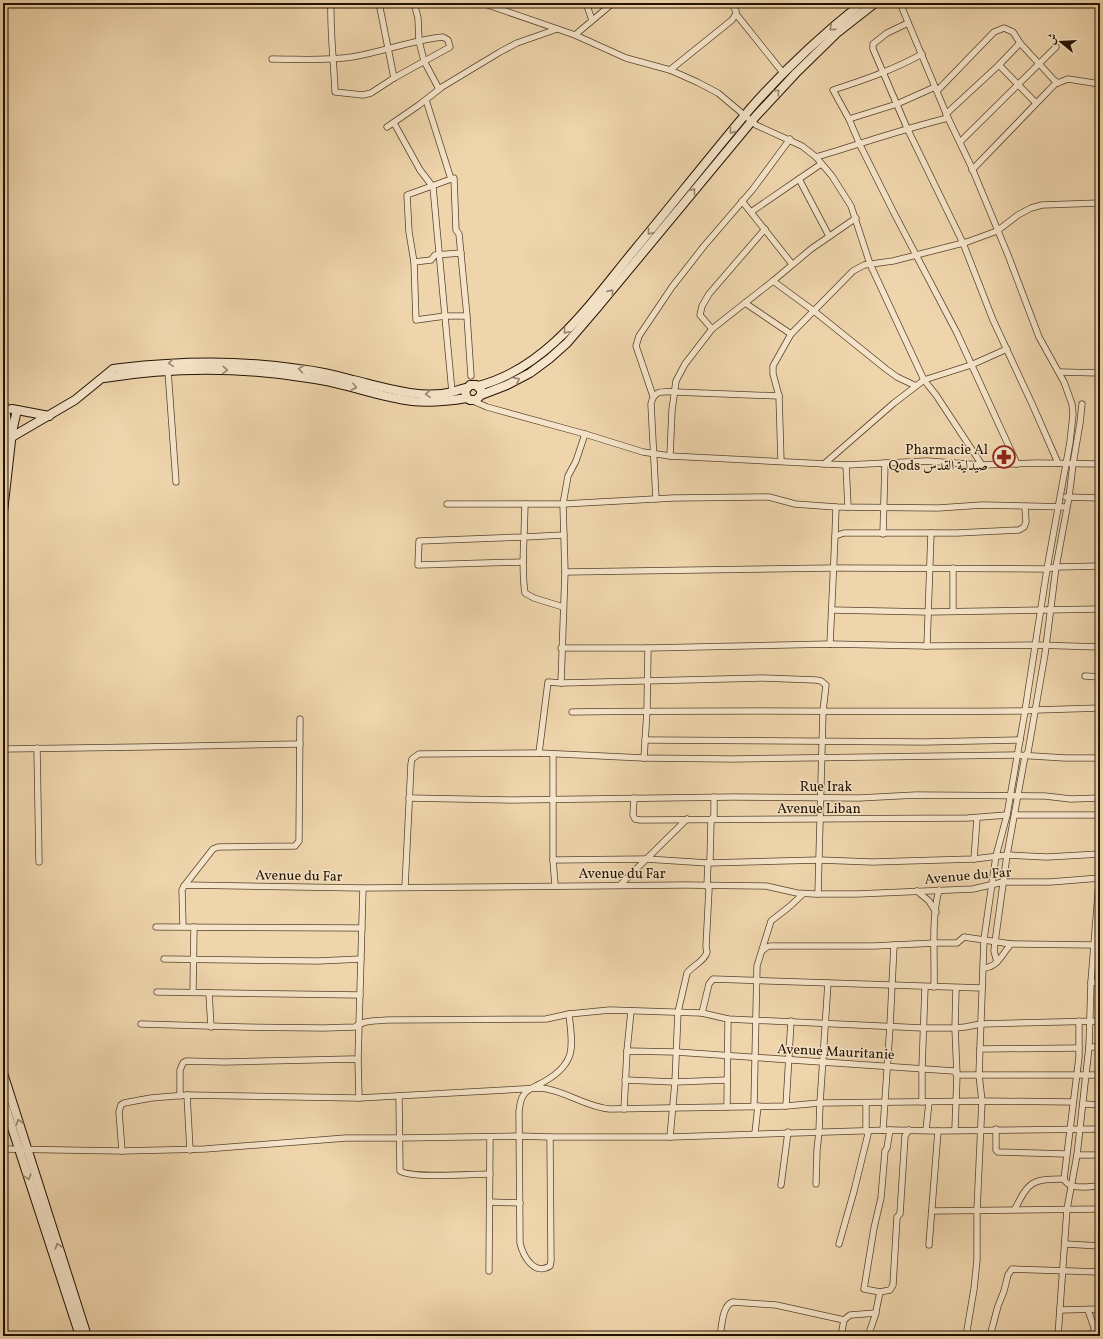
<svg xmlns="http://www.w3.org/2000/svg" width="1103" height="1339" font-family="Vollkorn,Amiri,serif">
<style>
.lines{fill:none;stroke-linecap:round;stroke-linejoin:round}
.street-casing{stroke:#56432c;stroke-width:7}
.secondary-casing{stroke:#231201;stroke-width:10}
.street{stroke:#f5e4c9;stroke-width:5.5}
.secondary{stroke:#f5e4c9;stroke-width:8}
.oneway{stroke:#96866f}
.labels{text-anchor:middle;stroke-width:3;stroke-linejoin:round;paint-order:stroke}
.poi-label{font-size:14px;fill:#231201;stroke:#f5e4c9;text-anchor:end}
.street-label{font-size:14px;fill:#231201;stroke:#f5e4c9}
</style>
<rect width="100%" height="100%" fill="#efd5ac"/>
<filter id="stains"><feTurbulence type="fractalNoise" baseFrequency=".005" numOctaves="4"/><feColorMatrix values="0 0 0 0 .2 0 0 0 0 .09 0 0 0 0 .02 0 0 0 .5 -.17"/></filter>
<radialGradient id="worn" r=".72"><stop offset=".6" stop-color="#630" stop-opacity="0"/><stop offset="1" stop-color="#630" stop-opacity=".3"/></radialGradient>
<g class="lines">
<!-- street casing -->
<g class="street-casing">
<g id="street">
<path d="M379,3l15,75"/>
<path d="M414,3l4,15 1,23 5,20 15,28"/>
<path d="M482,3l93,32 38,-32"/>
<path d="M586,3l6,17"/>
<path d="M731,3l5,8v3l48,60"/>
<path d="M900,3l48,115 24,50 36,87 31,82 25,45 8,22 1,10 -3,28 -23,127 -22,142 -18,104 -11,41 -12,83 -5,136 3,26 -5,109v50l-3,29 -8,47"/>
<path d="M908,23l-21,10 -14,11v5l34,79 56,115 30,77 40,86 25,57"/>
<path d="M575,35l51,23 44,12 27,12 21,11 38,32 46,21 14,11 16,19 19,30 19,58 54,116 12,15 46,70"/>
<path d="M1020,43l34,37 4,3"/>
<path d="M922,54c-29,16 -58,26 -89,36l16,29 11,26 34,68 63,120 60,131"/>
<path d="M272,59c26,0 54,2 80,-2 31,-5 60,-17 91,-20l5,3 2,7 -56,31 -23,15 -8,2 -28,-3c-1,-30 -5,-60 -4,-89"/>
<path d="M670,70l62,-50 4,-6"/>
<path d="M937,91l57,-59 10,-4 9,4 7,11 -21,22"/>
<path d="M426,100l25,79"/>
<path d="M946,114l53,-49 37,38"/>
<path d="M849,119l48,-15 38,-17"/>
<path d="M394,123l26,47 13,17 19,205"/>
<path d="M387,127l32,-22 23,-18 58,-35 17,-9 40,-14"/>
<path d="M960,142l96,-95"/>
<path d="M816,157c44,-13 87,-28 132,-39"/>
<path d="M821,164l-22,15 30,57"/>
<path d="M972,170l83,-86 13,-5 32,5"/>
<path d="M742,201l50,63"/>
<path d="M751,212l48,-33"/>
<path d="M414,262l17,-2 4,-5 26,-2"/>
<path d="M773,281l41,30 72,58 11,8 19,9"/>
<path d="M745,303l46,31"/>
<path d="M467,316h-22l-29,4 -2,-58 -5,-30 -2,-37 47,-17 2,52 3,4 8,82 4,60"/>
<path d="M712,329l-12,-14 2,-9 7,-12 56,-65"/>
<path d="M168,371l8,111"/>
<path d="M1060,372l40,1"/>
<path d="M653,396l-17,-50 3,-10 33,-49 32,-41 49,-57 37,-50"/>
<path d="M473,401l14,6 98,27 58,18 27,4 176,9 81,-4 55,4 55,-2 63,1"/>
<path d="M670,456l2,-46 4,-29 9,-17 27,-35 61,-48 38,-32 45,-31"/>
<path d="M781,461l-2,-65 -6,-22v-8l18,-32 62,-63 11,-6 29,-4 74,-19 30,-11 21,-16 13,-7 11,-3 58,-2"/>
<path d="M824,464l70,-61 30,-23 47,-15 36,-16"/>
<path d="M846,465l2,42"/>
<path d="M1066,497l34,1"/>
<path d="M656,499l-5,-95c3,-15 12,-12 24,-12l104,4"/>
<path d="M447,504h116l110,-6 86,-1h10l26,7 41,3 102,1 44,-3 84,2"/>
<path d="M883,534l2,-71"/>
<path d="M835,536l1,-29"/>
<path d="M523,562l-105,3 1,-24 105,-4 1,-33"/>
<path d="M565,572l269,-4 213,1 9,-2 44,-1"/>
<path d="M563,607l-29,-9 -9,-5c-3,-19 -2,-37 -1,-56l40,-2"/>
<path d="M832,610l96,2 172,-3"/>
<path d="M953,611v-43"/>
<path d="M830,644l5,-108 9,-3h113l62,-3 5,-3 2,-5 -1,-15"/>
<path d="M927,646l4,-113"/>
<path d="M561,648h87l182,-4 97,2 109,-1 64,2"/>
<path d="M1085,676l15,1"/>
<path d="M561,683l202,-5 53,2 5,1 5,4 -3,26 -5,183"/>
<path d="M572,712c151,-2 302,0 453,-1l11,-1 64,-2"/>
<path d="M645,740l279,2 96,-2"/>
<path d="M37,748l2,114"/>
<path d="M3,749l139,-2 158,-3"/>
<path d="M539,753l9,-71 13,1 4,-111 -2,-68 5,-28 8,-15 9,-27"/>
<path d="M553,754v106l2,25"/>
<path d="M644,758l3,-47 1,-63"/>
<path d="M409,798l105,2 219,-3 126,1 57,-3 129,1 26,3 29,-1"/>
<path d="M634,798l-1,17 2,4 5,1 328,-2 39,-3"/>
<path d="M1015,815h85"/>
<path d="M974,859l3,-41"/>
<path d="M553,860l93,-1 62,4 111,-3 53,2 102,-3 33,-4 40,2 53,-3"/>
<path d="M620,885l67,-66"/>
<path d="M184,886l29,-37 5,-2 77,-1 4,-5 1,-122"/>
<path d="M405,887l6,-123 1,-5 7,-5 120,-1 105,5 89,1 284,-4 48,3h35"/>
<path d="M917,891l12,10 7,11"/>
<path d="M183,926l-1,-36 2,-4 3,-1 176,3 322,-3 81,1 31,7 18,1h42l116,-5 30,-7h47l50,-4"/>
<path d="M156,927l206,1"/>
<path d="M763,950l4,-3 3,-1h104l61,-3h22l7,-6 47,7"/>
<path d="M164,959l154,2 43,-2"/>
<path d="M997,962l-3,-11 1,-9 12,-87 18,-99 3,-4 17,-98 11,-87 13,-70 4,-33 7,-41 2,-19"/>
<path d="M984,968c14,-1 18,-14 27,-24l83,1"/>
<path d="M1091,982l9,1"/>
<path d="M934,987c1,-30 -3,-69 5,-97"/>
<path d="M157,992l203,3"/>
<path d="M193,992l1,-65"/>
<path d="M209,993l2,34"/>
<path d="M702,1013l7,-29 4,-5 269,9"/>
<path d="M1079,1021v36l-15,122c5,12 25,7 36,7"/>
<path d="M141,1024l102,3 81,1 31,-1c9,-7 21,-6 32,-7l159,-1 23,-5 41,-4 92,3 26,6 195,9h32l1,-40"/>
<path d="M1089,1047h11"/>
<path d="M980,1049l99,-1"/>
<path d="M627,1051l4,-40"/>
<path d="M358,1060l5,-172"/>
<path d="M625,1080l50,2 52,-2"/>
<path d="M187,1095l3,55"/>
<path d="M180,1096v-26l3,-7 3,-2 39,1 128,-3 5,1 1,38"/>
<path d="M399,1096l1,75c13,8 72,3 90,3"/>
<path d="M922,1102v-34l3,-81"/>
<path d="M1083,1104l17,1"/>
<path d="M754,1106l3,-140 14,-45 18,-14 14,-13"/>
<path d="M786,1106l5,-85"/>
<path d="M727,1107l1,-88"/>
<path d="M624,1109l3,-58 49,1 278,19 3,4h143"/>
<path d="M955,1129l2,-54 -2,-47 10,-1 16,-3 119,-3"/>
<path d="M996,1129v21l2,2 68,2"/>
<path d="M883,1130l7,-104 4,-81"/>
<path d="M890,1130l-3,18 -2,3 -4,47 -7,30 -10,61 16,3 10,-2 3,-5 4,-68 3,-3 5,-78 4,-6"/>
<path d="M926,1130l3,-28"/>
<path d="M755,1133l3,-27"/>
<path d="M550,1137l1,124 -1,5c-16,10 -27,-10 -30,-23l-1,-132c1,-5 1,-11 4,-15 3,-6 9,-8 15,-11 12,-6 26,-15 31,-28 5,-11 1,-31 0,-43"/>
<path d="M670,1137l5,-55 3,-70 9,-39c6,-8 17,-11 20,-21l-1,-5 3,-58 -2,-3 1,-23 2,-3 1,-40 3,-4v-19"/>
<path d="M3,1149l119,2 83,-2 141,-11h53l120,-2 31,1h120l220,-7 48,1 162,-2"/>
<path d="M122,1151l-3,-39 2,-7 3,-2 27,-5 36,-3 172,3 183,-10c24,3 44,19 68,21l176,-3 34,-3 162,-2 91,1"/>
<path d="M1077,1155h23"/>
<path d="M816,1184l1,-34 2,-18 1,-29 8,-120"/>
<path d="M781,1185l7,-53"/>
<path d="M490,1202l30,1"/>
<path d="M1015,1209c14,-28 17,-30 49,-30"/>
<path d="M932,1211l168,-2"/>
<path d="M839,1244l15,-53 14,-57 -2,-3v-28"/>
<path d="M1066,1244l34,2"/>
<path d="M929,1245l9,-114"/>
<path d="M489,1271l1,-134"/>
<path d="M1060,1310l40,-1"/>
<path d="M1088,1310l9,26"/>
<path d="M844,1320l6,-5 26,-2"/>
<path d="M720,1336c2,-10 2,-31 13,-34l43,3 68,15 -3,16"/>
<path d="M868,1336l7,-20 5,-24"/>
<path d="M990,1336l8,-30 6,-15 4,-16 4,-6 88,3"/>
<path d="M1058,1336l9,-127 10,-54 12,-108 2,-65 9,-113"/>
<path d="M1089,1336l6,-6"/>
</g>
</g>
<!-- secondary casing -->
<g class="secondary-casing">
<g id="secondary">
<path d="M104,378c69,-11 141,-11 211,1 33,5 64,18 97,22 19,2 37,0 55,-3"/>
<path d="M478,386c71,-18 114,-85 159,-139 38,-46 75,-93 113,-138 34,-39 72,-74 112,-106"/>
<path d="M481,395v-5l-5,-5h-6l-5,6 2,7 3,2h6l5,-5 26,-10 23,-12 19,-14 18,-16 30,-35 159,-192 40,-43 42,-41 37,-29"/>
<path d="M12,409l37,7"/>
<path d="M5,441l70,-41 38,-31 8,-1c59,-7 119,-8 178,1 19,2 36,6 54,11 29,7 69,20 99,12 4,-1 9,-3 14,-4"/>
<path d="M3,455l4,-31 -2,-17"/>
<path d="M3,512l9,-80 5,-22"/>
<path d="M3,1073l84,263"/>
<path d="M3,1100l77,236"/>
</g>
</g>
<!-- street -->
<use href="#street" class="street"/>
<!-- secondary -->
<use href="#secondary" class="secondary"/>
</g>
<!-- one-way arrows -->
<defs><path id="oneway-chevron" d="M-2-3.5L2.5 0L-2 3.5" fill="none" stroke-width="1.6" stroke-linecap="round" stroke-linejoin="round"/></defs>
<g class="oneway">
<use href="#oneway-chevron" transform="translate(832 28) rotate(139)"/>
<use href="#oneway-chevron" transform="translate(777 92) rotate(-46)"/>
<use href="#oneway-chevron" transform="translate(732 131) rotate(129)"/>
<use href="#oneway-chevron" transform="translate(693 191) rotate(-51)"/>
<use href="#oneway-chevron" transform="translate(650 232) rotate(129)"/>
<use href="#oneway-chevron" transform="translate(611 292) rotate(-51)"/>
<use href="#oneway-chevron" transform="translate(566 331) rotate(131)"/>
<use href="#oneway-chevron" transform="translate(171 363) rotate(176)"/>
<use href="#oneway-chevron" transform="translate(301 369) rotate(-171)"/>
<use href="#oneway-chevron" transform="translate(225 370) rotate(1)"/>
<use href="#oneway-chevron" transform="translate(517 380) rotate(-28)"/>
<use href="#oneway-chevron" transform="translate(354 387) rotate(14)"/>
<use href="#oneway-chevron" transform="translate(428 394) rotate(179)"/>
<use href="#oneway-chevron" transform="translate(19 1122) rotate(-108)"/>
<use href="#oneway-chevron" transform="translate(28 1177) rotate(72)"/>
<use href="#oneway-chevron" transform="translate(58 1246) rotate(-107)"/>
</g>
<!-- icons -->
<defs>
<g id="pharmacy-ring" transform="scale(1.15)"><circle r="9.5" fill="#f5e4c9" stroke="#8f2418" stroke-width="1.5"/><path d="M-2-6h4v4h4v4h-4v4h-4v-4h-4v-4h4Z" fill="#8f2418"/></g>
</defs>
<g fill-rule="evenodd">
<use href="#pharmacy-ring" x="1004" y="457"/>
</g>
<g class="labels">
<!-- poi labels -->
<g class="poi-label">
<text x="988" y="454">Pharmacie Al<tspan x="988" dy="16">Qods صيدلية القدس</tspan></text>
</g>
<!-- street labels -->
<g class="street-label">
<text x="826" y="791">Rue Irak</text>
<text x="819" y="813">Avenue Liban</text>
<text x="622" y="878">Avenue du Far</text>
<text transform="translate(299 875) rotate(1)" y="5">Avenue du Far</text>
<text transform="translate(968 875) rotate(-5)" y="5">Avenue du Far</text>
<text transform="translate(836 1051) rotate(3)" y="5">Avenue Mauritanie</text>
</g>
</g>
<!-- margin -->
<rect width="1103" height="1339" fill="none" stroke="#efd5ac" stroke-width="16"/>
<rect x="4" y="4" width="1095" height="1331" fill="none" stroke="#231201" stroke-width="2"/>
<rect x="8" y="8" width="1087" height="1323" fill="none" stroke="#231201"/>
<!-- north arrow -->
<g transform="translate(1061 42) rotate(288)" stroke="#f5e4c9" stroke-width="3" paint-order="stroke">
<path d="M0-3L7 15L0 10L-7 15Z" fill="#231201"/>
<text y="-6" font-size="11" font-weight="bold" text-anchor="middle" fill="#231201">ش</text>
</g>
<rect width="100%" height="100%" filter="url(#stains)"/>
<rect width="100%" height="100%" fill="url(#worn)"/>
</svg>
